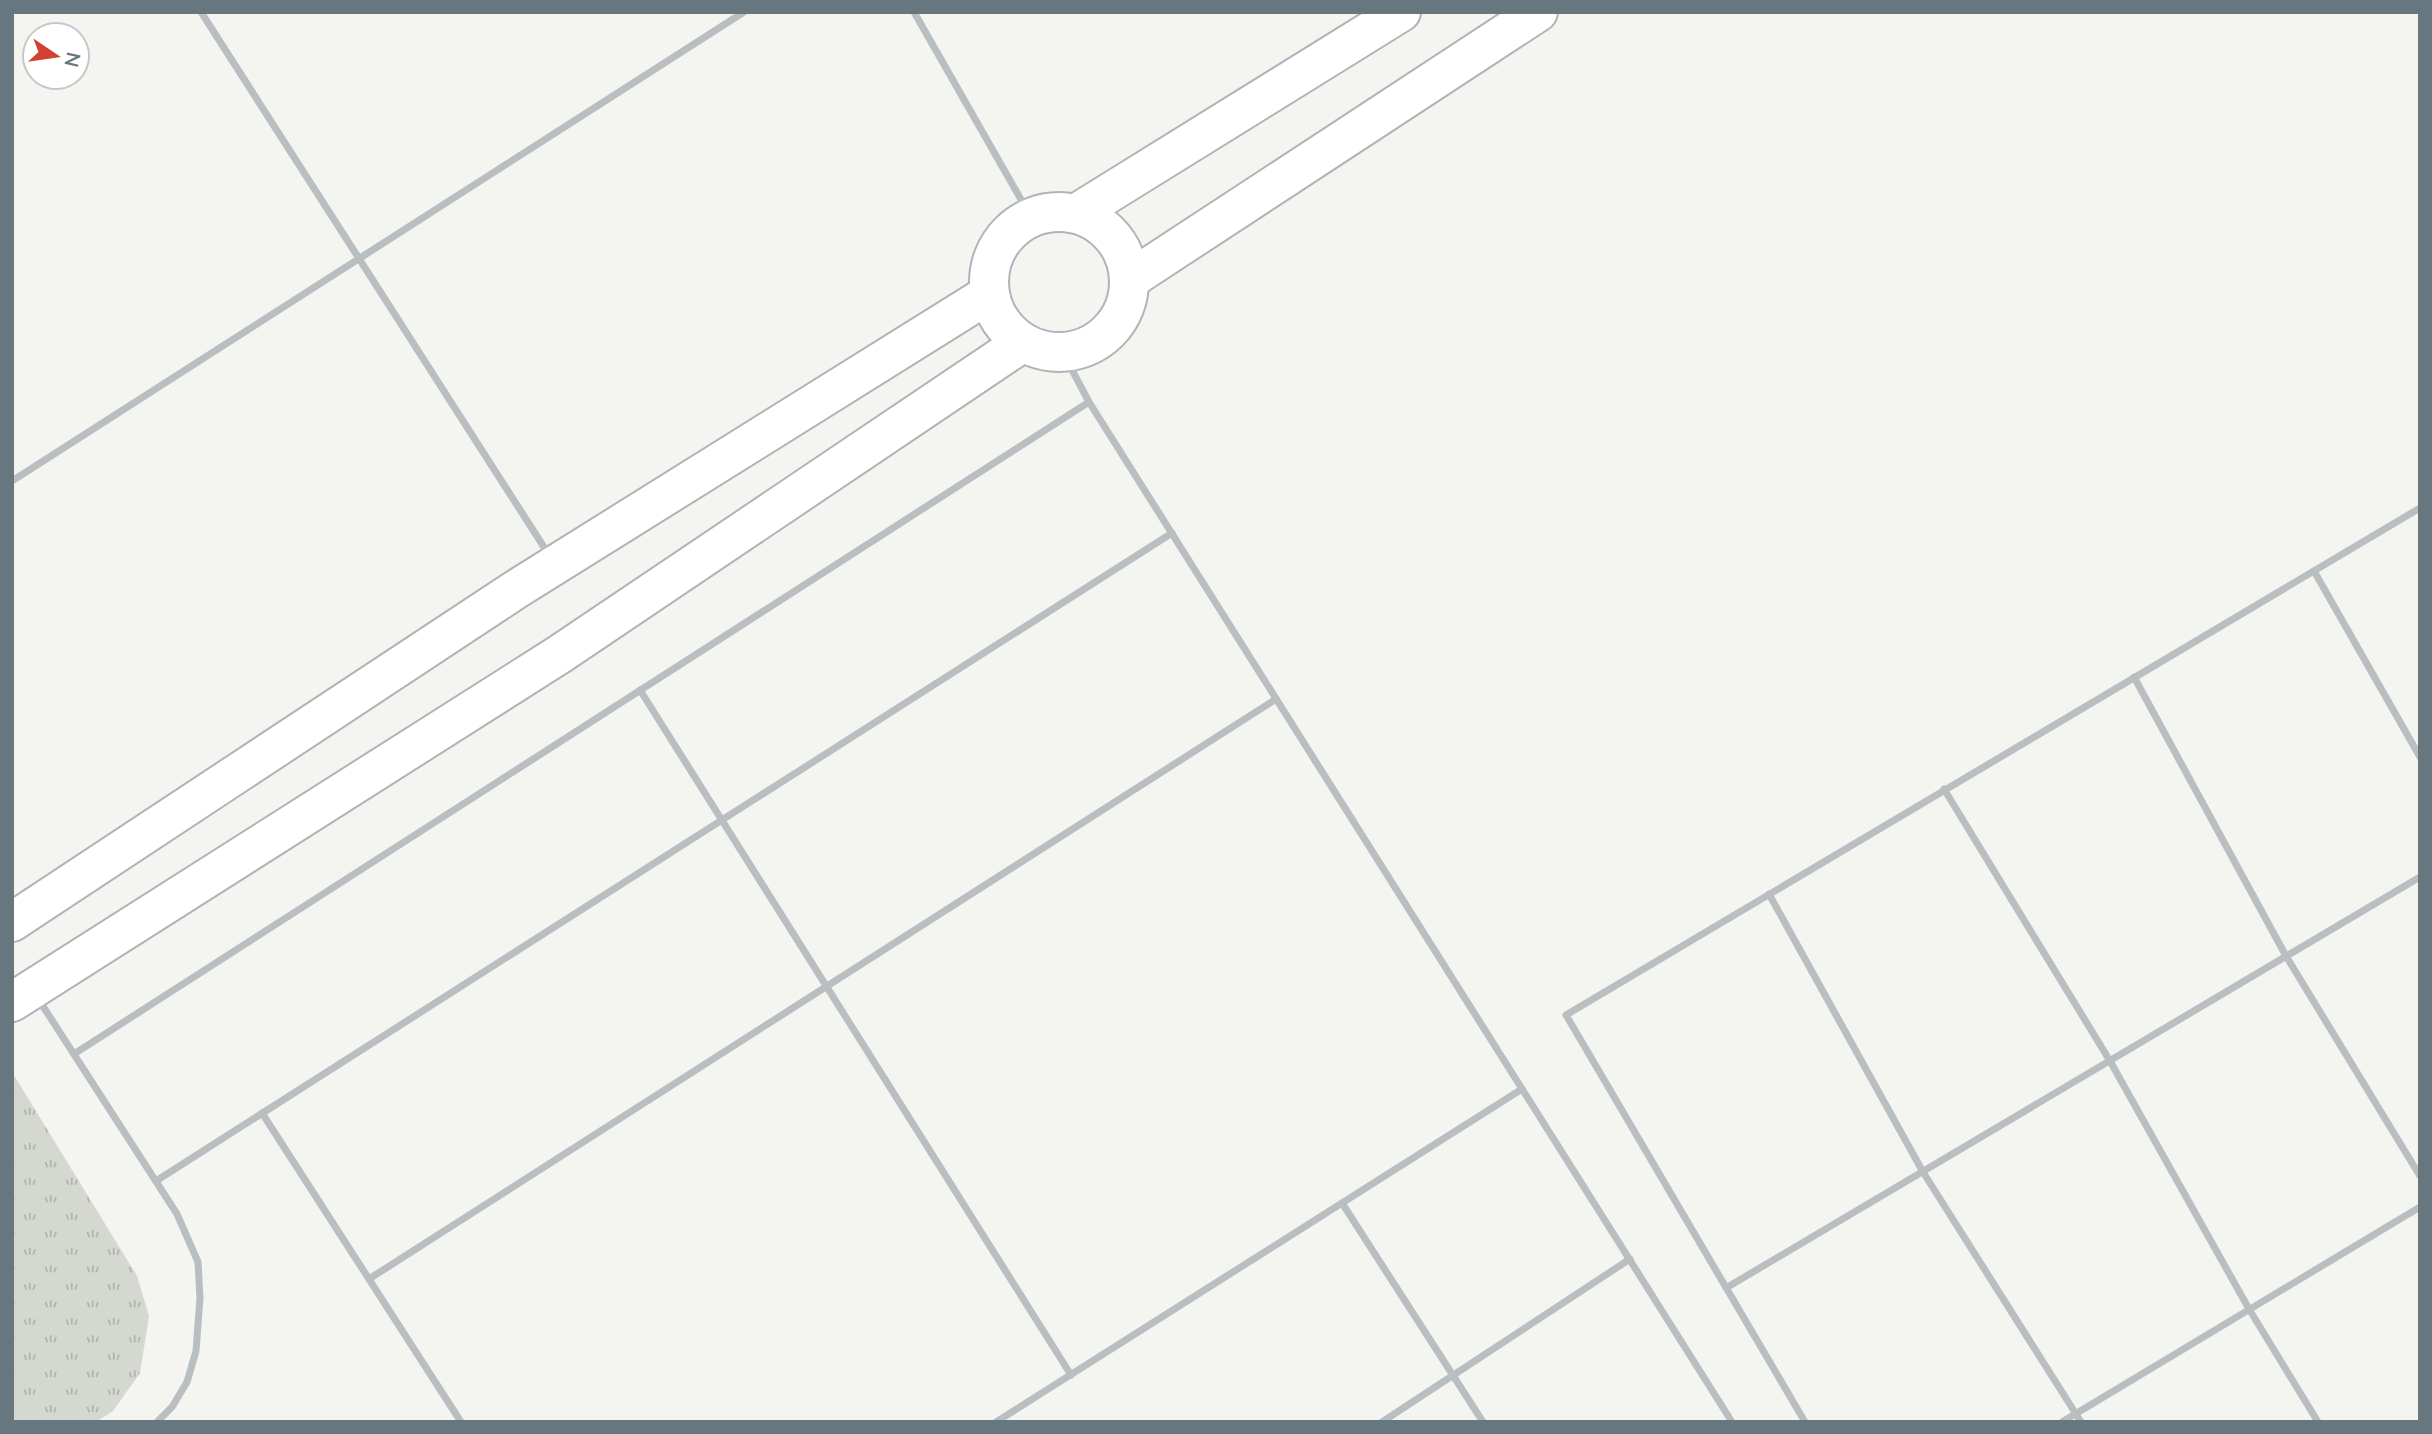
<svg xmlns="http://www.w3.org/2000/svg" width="2432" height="1434" font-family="Lato,sans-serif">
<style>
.park{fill:url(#park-tufts)}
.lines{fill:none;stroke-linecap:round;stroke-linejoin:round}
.secondary-casing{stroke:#aeb4b7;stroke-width:42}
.minor{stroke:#b9bec0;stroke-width:7}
.secondary{stroke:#fff;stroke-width:38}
</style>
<defs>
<pattern id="park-tufts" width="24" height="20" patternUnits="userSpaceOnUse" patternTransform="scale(1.75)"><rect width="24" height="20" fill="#d4d8d0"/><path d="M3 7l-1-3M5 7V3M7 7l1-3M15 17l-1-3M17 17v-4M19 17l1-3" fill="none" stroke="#b0b4ae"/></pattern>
</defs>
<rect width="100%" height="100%" fill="#f4f4f0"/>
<!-- park -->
<path class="park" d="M12,1072l125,204 12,40 -9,57 -27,38 -17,11h-84z"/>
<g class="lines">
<!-- secondary casing -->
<g class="secondary-casing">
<g id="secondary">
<circle cx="1059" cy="282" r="70"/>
<path d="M1077,213l324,-201"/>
<path d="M1129,280l409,-268"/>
<path d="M12,922l503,-332 474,-296"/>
<path d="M12,1002l548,-348 462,-311"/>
</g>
</g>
<!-- minor -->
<g class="minor">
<path d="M201,12l348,543"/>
<path d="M914,12l117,205"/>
<path d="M1063,353l26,49 643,1020"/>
<path d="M12,481l732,-469"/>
<path d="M2314,571l106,186"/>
<path d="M2134,677l152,279 134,220"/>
<path d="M640,690l431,685"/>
<path d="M1944,789l166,272 139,248 69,113"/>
<path d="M1769,894l154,278 158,250"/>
<path d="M37,997l140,217 21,48 2,36 -4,53 -9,31 -15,25 -15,15"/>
<path d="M74,1054l1015,-652"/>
<path d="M262,1113l199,309"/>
<path d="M156,1181l1016,-648"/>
<path d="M1342,1203l141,219"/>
<path d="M369,1279l907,-580"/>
<path d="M1726,1288l694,-411"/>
<path d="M996,1422l526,-333"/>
<path d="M1382,1422l248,-163"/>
<path d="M1805,1422l-239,-407 854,-507"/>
<path d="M2062,1422l358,-215"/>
</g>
<!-- secondary -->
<use href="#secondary" class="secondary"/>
</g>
<!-- border -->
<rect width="2432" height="1434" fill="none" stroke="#66777f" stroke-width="28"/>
<!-- north arrow -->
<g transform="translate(56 56) rotate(103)"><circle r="33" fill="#ffffff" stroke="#c2c9cc" stroke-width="2"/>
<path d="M0-5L12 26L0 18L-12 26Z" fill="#d24232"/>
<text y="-10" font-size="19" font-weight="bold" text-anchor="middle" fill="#66777f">N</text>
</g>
</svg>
